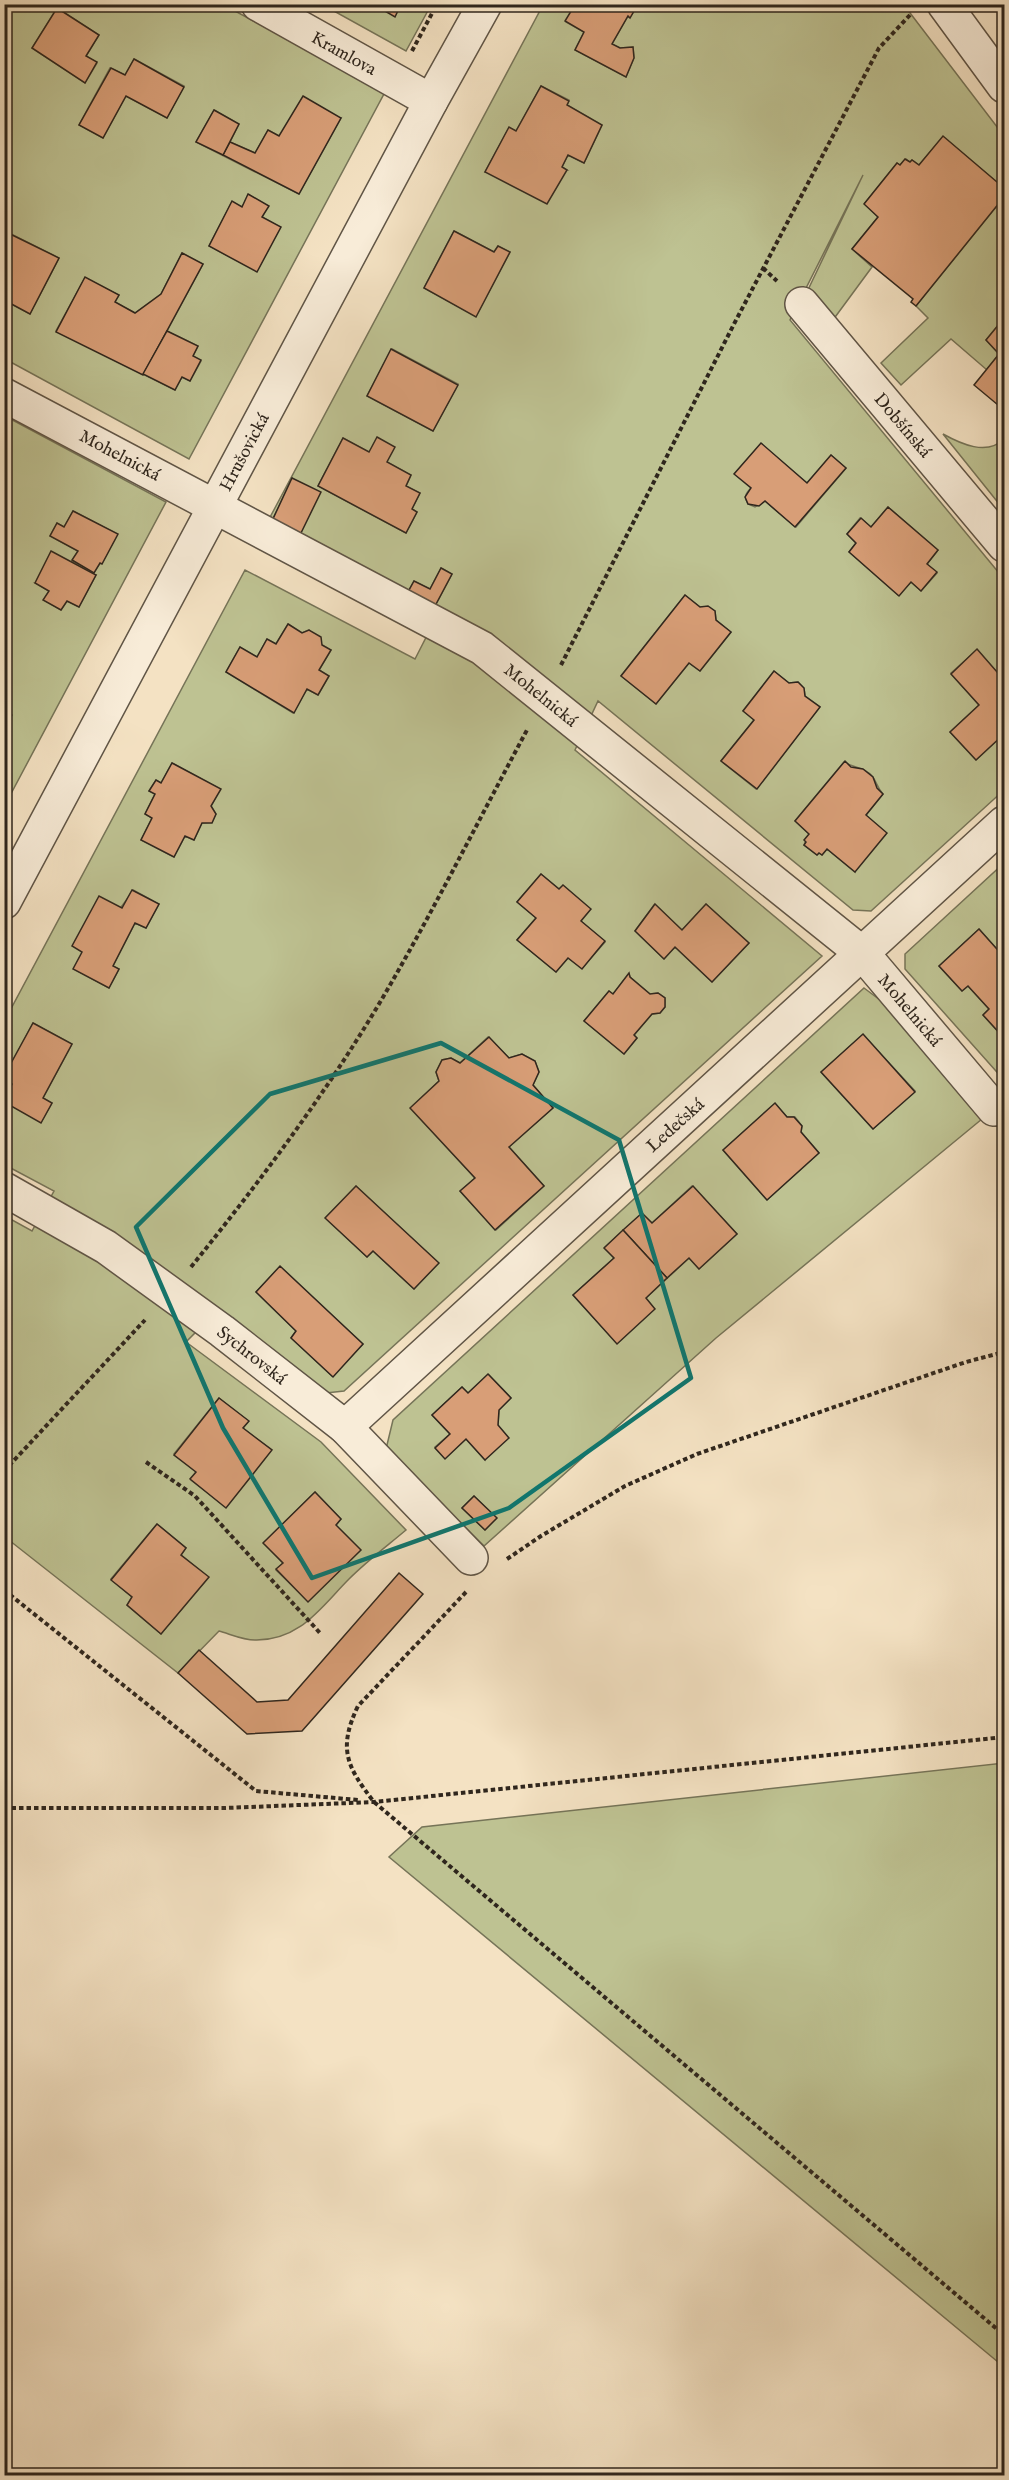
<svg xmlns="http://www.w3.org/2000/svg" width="1009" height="2480" font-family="'IM FELL English',serif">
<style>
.green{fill:#bec292;stroke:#767458;stroke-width:1.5;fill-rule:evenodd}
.building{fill:#d89e77;stroke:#2f261d;stroke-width:1.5}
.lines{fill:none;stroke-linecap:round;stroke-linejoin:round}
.minor-casing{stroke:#605546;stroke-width:36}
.path{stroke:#2f261d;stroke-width:4;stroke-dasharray:4.5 3;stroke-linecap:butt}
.minor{stroke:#f8ecd8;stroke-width:33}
.marked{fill:none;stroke:#0f766e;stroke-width:4.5;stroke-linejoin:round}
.labels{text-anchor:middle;stroke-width:5;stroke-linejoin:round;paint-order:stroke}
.street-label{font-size:18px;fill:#2f261d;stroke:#f8ecd8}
</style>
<rect width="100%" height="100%" fill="#f4e2c3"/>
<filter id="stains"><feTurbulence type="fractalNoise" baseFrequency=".00333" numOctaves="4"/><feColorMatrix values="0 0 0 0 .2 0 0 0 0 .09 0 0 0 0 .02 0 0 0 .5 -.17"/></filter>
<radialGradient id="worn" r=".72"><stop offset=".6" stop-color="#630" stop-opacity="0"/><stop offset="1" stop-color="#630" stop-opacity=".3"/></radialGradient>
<!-- green -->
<g class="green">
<path d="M5,5h219l161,87 -196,367 -184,-100 -1,-59 26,14 29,-56 -54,-27zM57,8l42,27 -13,21 11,7 -12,20 -53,-35zM134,59l50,27 -17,32 -41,-22 -23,42 -24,-13 31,-57 15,7zM214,110l25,14 -9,18 25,11 13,-23 11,6 62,-18 -42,76 -103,-52zM249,195l19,11 -6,11 18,10 -23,44 -48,-25 23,-44 10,5zM182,253l21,11 -36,67 31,15 -5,10 8,5 -11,20 -8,-4 -7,13 -119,-59 29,-53 34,17 -4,7 20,11 26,-19z"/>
<path d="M323,5h50l22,11 6,-11h30l-25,46z"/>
<path d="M543,5h27l3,3 -7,14 18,10 -9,18 51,27 8,-19 -1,-11 -13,1 -8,-4 16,-28 2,1 8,-12h266l100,131v52l-61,-51 -24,28 -7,-5 -2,2 -4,-3 -6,6 -3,-2 -32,40 13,14 -26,32 20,18 -42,57 -25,-28 58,-121 -73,145 214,259v101l-27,-30 -26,23 28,32 -29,27 26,28 28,-26v56l-133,121 -18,-1 -255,-209 -23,49 247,206 -478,435 -18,2 -109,-82 -31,31 135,100 85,88c-19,16 -39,31 -57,49 -28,28 -49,62 -94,61 -12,0 -25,-6 -36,-9l-41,42 -173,-136v-321l27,15 22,-40 -49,-26v-63l36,20 11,-19 -9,-5 29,-54 -39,-21 -28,53v-56l240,-450 170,89 25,-49 -172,-89zM541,86l28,14 -2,5 35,20 -18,38 -16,-8 -6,12 5,3 -82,2 24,-44 7,3zM454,231l40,21 4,-6 12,6 -34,64 -52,-28zM392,349l66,35 -25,47 -66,-35zM343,438l68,37 -5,11 14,7 -8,16 5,3 -11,21 -88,-47zM761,444l46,39 24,-28 15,13 -50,59 -31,-26 -10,6 -7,-3c-4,-7 -3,-10 3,-16zM292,478l8,56 -28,-13zM888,507l50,43 -11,14 10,9 -16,18 -10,-9 -13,13 -49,-43 7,-9 -9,-9 13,-16 11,9zM441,568l11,6 -17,32 -27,-14 6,-11 16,8zM685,595l15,12 15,4 1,9 15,12 -31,39 -11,-8 -33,41 -35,-28zM288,624l14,9 7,-3 13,15 9,5 -12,20 10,6 -11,19 -11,-6 -14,24 -67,-41 14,-25 17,10 10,-18 9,5zM774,671l15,12 9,-1 6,6 1,8 15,11 -64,82 -35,-28 33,-41 -11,-9zM844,762c9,6 21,5 28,14 5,6 5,12 11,18l-17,21 -11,57 -28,-23 -5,6 -3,-2 -2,2 -13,-10 5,-11 -14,-13zM172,763l48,26 -9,17 5,8 -4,8 -10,1 -8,17 -9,-4 -11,21 -33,-17 11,-22 -7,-4 10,-20 -6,-3 7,-11 5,3zM541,874l18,15 22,32 24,21 -23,26 -14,-10 -12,14 -39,-32 19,-22 -19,-16zM133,890l26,14 -13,24 -11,-5 -22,43 6,3 -10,19 -35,-19c15,-30 42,-50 59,-79zM706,904l43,39 -37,39 -37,-35 -11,12 -29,-28 19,-26 28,25zM629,974l1,3 20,17 8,-1 7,5v9l-5,6 -8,1 -18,21 3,3 -13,16 -40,-33 25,-30 4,3zM488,1037l21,21 13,-4 13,7 4,11 -6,13 20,23 -44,39 35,39 -48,44 -36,-39 15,-13 -64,-70 28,-27 -3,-9 6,-12 9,-2 9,5zM356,1186l82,77 -24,26 -41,-38 -6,6 -41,-39zM280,1267l83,77 -31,32 -41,-38 5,-7 -40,-39zM219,1398l29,23 -5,7 28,22 -45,57 -35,-27 5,-8 -22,-18zM315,1492l26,27 -5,6 -28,76 -32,-31 7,-7 -19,-20zM157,1524l29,24 -5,7 27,22 -47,57 -34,-29 5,-8 -21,-18z"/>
<path d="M1004,197v121l-18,22 13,14 -12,16 -36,-31 -50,46 -20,-22 47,-45 -12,-12z"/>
<path d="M5,416l161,86 -161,303v-57l3,-6 -3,-1v-12l7,-14 -8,-4zM73,511l44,23 -15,29h-2l-6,9 -22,-11 6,-10 -28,-15 7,-13 7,4zM96,575l-17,32 -12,-6 -6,9 -17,-10 5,-9 -14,-8z"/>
<path d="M943,434c18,10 44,22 61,5v71z"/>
<path d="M1004,863v94l-25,-28 -40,37 23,25 6,-5 21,23 -6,6 21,23v42l-99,-111v-15z"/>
<path d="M864,988l16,12 102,119 -266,219 -232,208 -98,-97 7,-29zM863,1035l52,56 -42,38 -52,-57zM775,1104l12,13h8l7,9 -1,6 18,21 -52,47 -44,-50zM692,1186l45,48 -38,35 -10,-11 -43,40 -29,45 -44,-48 41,-37 -9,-11 37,-33 10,9zM489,1375l22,23 -12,12 -1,15 -13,35 -19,-21 -21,19 -10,-11 15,-13 -18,-19 30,-28 6,6zM474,1496l22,22 -11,12 -23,-22z"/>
<path d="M1004,1763v604l-615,-510 33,-30z"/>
</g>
<!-- building -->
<g class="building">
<path d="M373,4h28l-6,13z"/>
<path d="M570,4h68l-8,14 -2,-2 -16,28 8,4 13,-1 1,11 -8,19 -51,-27 9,-18 -19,-11 8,-13z"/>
<path d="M57,8l42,27 -13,21 11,6 -12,21 -53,-35z"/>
<path d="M134,59l50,28 -17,31 -41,-22 -23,42 -24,-13 32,-57 14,7z"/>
<path d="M541,86l28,15 -2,4 35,20 -18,38 -16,-8 -6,12 5,3 -20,34 -62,-32 24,-45 7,4z"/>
<path d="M303,96l38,22 -42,76 -76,-39 7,-13 25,11 13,-23 11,6z"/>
<path d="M214,110l25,14 -16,31 -27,-13z"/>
<path d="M943,136l61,52v9l-88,109 -5,-4 2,-3 -61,-50 26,-32 -14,-13 33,-41 3,2 5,-6 5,3 2,-2 7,5z"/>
<path d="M248,194l21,12 -7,11 19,10 -24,45 -48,-26 23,-45 10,6z"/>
<path d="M4,231l55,27 -29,56 -26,-14z"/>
<path d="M454,231l40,21 4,-6 12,6 -34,65 -52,-29z"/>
<path d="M182,253l21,11 -60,111 -87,-43 29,-55 34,18 -4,7 20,11 26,-19z"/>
<path d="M1004,318v92l-30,-25 25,-31 -13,-14z"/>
<path d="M167,331l31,15 -5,10 8,4 -11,21 -8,-4 -7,13 -32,-16z"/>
<path d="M391,349l67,36 -25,46 -66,-35z"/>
<path d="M377,437l18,10 -8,15 24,13 -5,11 14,7 -8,16 5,3 -11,21 -88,-47 25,-48 26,14z"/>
<path d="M761,443l46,40 24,-28 15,13 -51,59 -30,-26 -6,5 -11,-2 -3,-7 6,-9 -17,-14z"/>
<path d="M292,478l29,14 -21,43 -28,-14z"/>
<path d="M888,507l50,43 -11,14 10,8 -16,19 -10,-9 -12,14 -50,-44 7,-9 -9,-9 14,-16 10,9z"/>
<path d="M73,511l45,23 -16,30 -2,-1 -6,10 -22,-13 6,-9 -28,-15 7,-13 7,4z"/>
<path d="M51,551l45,24 -17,32 -12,-6 -6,9 -18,-10 6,-9 -14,-8z"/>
<path d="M441,568l11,6 -17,32 -27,-14 6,-11 16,8z"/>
<path d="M685,595l15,12 8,-1 7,5 1,9 15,12 -31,39 -11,-8 -33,41 -35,-28z"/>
<path d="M288,624l14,9 7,-3 12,7 1,8 9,5 -12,20 10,6 -11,19 -11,-6 -13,24 -68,-41 14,-25 17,10 10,-18 9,5z"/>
<path d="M977,649l27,31v54l-28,26 -26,-28 29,-27 -28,-31z"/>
<path d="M774,671l15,12 9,-1 6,6 1,8 15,11 -63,82 -36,-28 33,-41 -11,-9z"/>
<path d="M845,761l6,6 12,2 10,8 4,11 6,6 -17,21 21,18 -32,39 -28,-23 -5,6 -3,-2 -2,2 -13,-10 2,-3 -2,-2 5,-6 -14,-13z"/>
<path d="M172,763l49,26 -10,17 5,8 -4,9h-10l-8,17 -9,-4 -11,21 -33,-17 11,-22 -7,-4 10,-20 -6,-3 7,-11 5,3z"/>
<path d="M541,874l18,15 4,-4 28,24 -10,12 24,20 -23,28 -14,-11 -12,14 -39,-32 19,-22 -19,-16z"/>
<path d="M132,890l27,14 -13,24 -11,-5 -22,43 6,3 -10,19 -36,-19 9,-17 -10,-6 27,-50 23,12z"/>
<path d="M655,904l27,26 24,-26 43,39 -37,39 -37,-35 -11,12 -29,-28z"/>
<path d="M979,929l25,28v81l-21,-23 6,-6 -21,-23 -6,5 -23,-25z"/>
<path d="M629,973l1,4 20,17 8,-1 7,5v9l-5,6 -8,1 -18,21 3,3 -13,16 -40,-33 25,-30 4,3z"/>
<path d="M33,1023l39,21 -29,54 9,5 -11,20 -37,-21 8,-18 -8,-5v-3z"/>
<path d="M863,1034l52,58 -42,37 -52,-57z"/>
<path d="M489,1037l20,21 13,-4 13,7 4,11 -6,13 20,23 -44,39 35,39 -49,44 -35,-39 15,-13 -65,-70 29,-27 -3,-9 6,-12 9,-2 9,5z"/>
<path d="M775,1103l12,14h7l8,9 -1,6 18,21 -52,47 -44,-50z"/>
<path d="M356,1186l83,77 -25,26 -41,-38 -6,6 -42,-39z"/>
<path d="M693,1186l44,48 -38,35 -10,-11 -22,20 -44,-48 19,-17 10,10z"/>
<path d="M623,1230l44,48 -21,20 9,11 -38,35 -44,-49 41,-37 -10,-10z"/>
<path d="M280,1266l83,78 -30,33 -42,-39 5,-7 -40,-39z"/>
<path d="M488,1374l23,24 -12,12 -1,15 11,13 -24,22 -19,-21 -21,20 -10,-11 15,-14 -18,-19 30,-28 6,6z"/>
<path d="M219,1398l30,23 -6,7 29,22 -46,58 -36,-29 6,-7 -22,-17z"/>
<path d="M315,1492l26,27 -5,6 25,25 -53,52 -32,-33 7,-6 -20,-20z"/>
<path d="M474,1496l23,22 -12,12 -23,-22z"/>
<path d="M157,1524l29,24 -5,7 28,22 -48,57 -34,-29 5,-8 -21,-17z"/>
<path d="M399,1573l24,21 -121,137 -55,3 -69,-61 21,-23 58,52 31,-2z"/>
</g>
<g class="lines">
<!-- minor casing -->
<g class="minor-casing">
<g id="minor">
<path d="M258,4l173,97"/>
<path d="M944,4l60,82"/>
<path d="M802,304l202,241"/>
<path d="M4,395l478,253 381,306 131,155"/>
<path d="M4,902l427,-801 54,-97"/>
<path d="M4,1189l102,58 116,84 123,96 126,131"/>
<path d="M345,1427l659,-604"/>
</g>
</g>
<!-- path -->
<g class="path">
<path d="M412,51l25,-47"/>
<path d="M763,268l14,13"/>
<path d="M561,665l173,-341 145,-276 31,-33"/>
<path d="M191,1267c67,-83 130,-167 185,-258 54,-91 101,-186 151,-279"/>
<path d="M146,1462l49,34 125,137"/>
<path d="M4,1471l141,-151"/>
<path d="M507,1559l34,-23 84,-50 72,-32 269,-92 38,-10"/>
<path d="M4,1590l252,201 102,9"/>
<path d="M466,1592l-108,114c-20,42 -12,60 16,96l630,533"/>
<path d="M4,1808h221l149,-6 630,-65"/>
</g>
<!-- minor -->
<use href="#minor" class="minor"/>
</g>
<!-- marked area -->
<path class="marked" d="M441,1043l178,97 72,238 -182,130 -197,70 -89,-150 -87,-201 134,-133z"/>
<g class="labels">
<!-- street labels -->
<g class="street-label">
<text transform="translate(344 53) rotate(29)" y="6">Kramlova</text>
<text transform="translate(903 425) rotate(50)" y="6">Dobšínská</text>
<text transform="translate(244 452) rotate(-62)" y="6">Hrušovická</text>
<text transform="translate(120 455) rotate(28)" y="6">Mohelnická</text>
<text transform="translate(541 695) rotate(39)" y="6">Mohelnická</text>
<text transform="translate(910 1010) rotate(50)" y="6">Mohelnická</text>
<text transform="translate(675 1125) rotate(-42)" y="6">Ledečská</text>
<text transform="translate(252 1355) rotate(38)" y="6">Sychrovská</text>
</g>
</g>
<!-- margin -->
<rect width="1009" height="2480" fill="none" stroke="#f4e2c3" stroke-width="24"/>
<rect x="6" y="6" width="997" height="2468" fill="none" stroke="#2f261d" stroke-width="3"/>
<rect x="12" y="12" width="985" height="2456" fill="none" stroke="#2f261d" stroke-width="1.5"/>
<rect width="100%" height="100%" filter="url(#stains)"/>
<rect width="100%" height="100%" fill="url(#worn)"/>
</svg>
